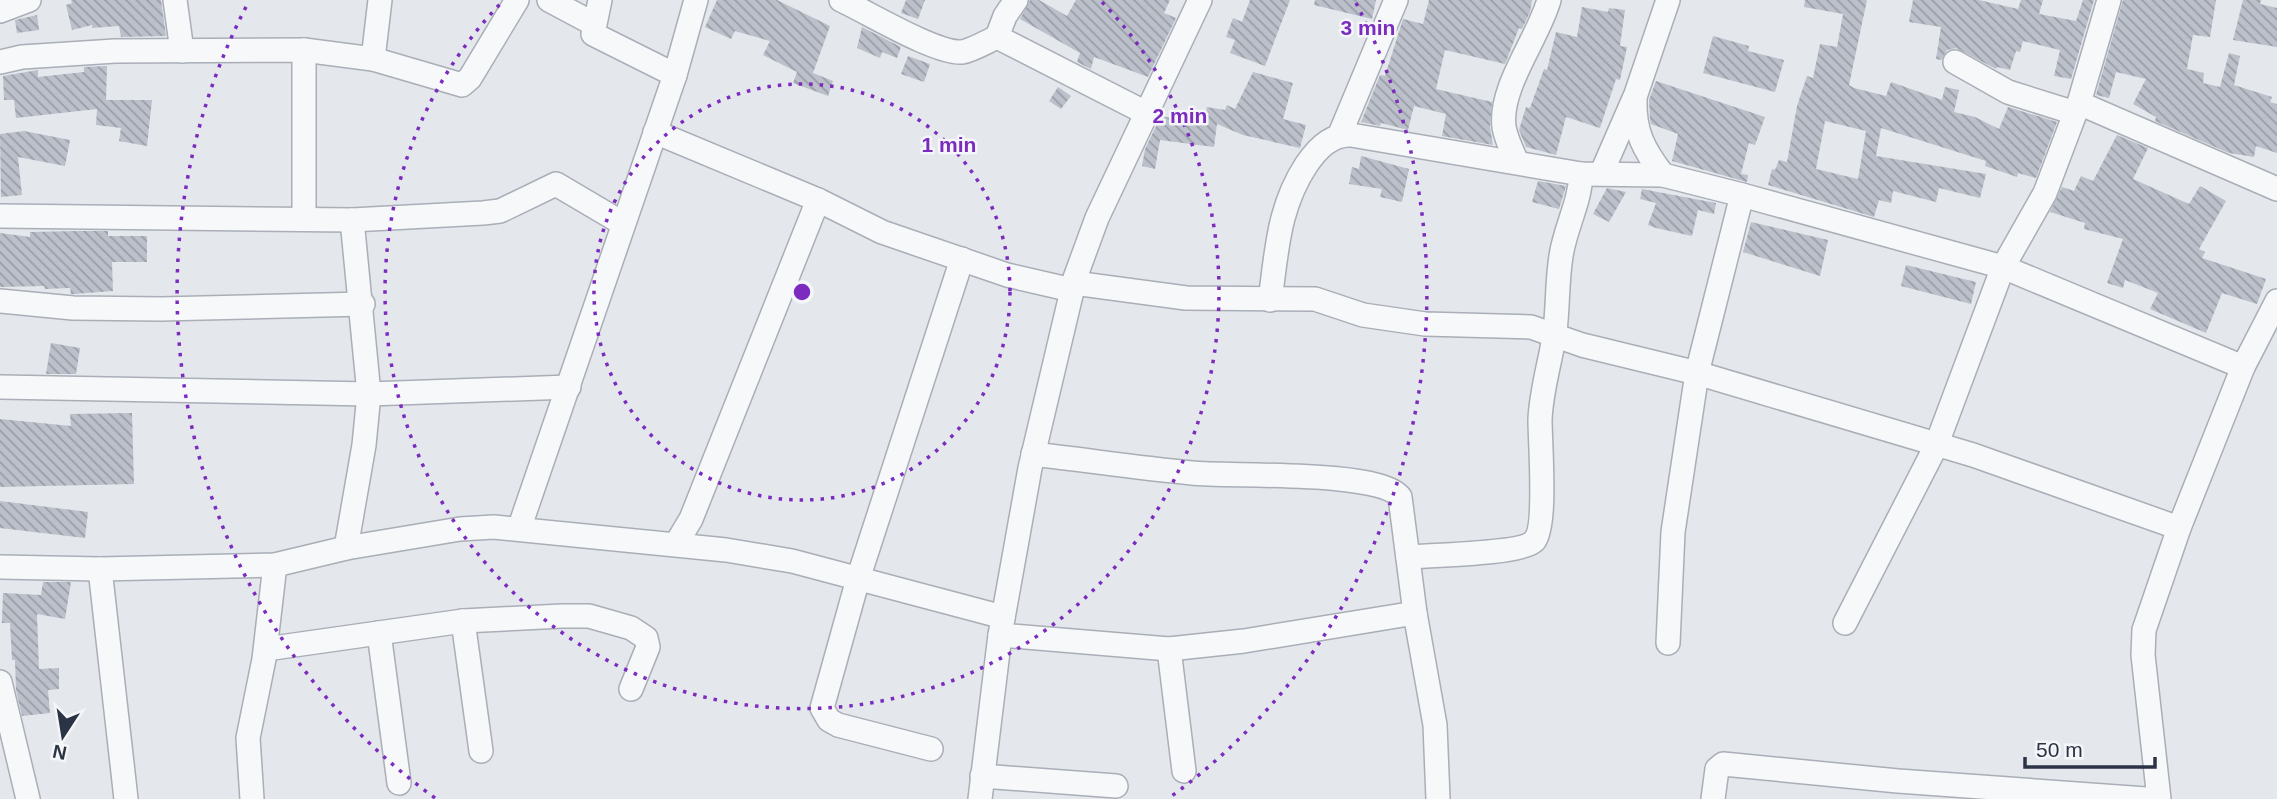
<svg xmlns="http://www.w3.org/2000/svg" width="2277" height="799" font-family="Arial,sans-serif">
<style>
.building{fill:url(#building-back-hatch);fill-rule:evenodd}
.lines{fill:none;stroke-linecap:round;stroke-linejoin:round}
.minor-casing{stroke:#a9aeb7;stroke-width:26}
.minor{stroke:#f7f8fa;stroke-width:23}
.ring{fill:none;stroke:#7b2cbf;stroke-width:3.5;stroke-dasharray:3.5 7}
.centre{fill:#7b2cbf;stroke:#f4f6f9;stroke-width:3.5}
.ring-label{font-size:21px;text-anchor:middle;font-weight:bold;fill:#7b2cbf;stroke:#f4f6f9;stroke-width:5;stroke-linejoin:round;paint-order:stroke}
</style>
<defs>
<pattern id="building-back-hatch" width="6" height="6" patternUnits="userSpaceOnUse" patternTransform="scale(1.75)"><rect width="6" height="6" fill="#bbc0ca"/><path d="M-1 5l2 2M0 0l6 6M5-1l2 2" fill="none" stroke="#989da6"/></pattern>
</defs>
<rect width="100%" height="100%" fill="#e4e7ec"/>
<!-- building -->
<g class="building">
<path d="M71,0h90l5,36 -45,1 -2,-11 -27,2v-3l-20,5 -6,-25 6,-2z"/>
<path d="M717,0h60l53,26 -17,47 20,8 -5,15 -35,-13 4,-11 -34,-17 7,-14 -35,-10 -4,8 -26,-12z"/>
<path d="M906,0h19l-7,19 -17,-6z"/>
<path d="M1030,0h9l28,16 9,-16h94l-6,13 12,5 -28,59 -54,-20 -3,12 -14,-7 3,-9 -60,-34z"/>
<path d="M1250,0h40l-25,66 -35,-13 5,-13 -9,-3 7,-19 9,4z"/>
<path d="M1315,0h61l-4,19 -58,-14z"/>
<path d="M1429,0h103l-2,12 -8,17 -3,-1 -14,36 -60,-14 -9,39 56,13 -2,25 3,18 -51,-9 4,-22 -32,-8 -6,24 -27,-7 -1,3 -19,-4 19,-47 5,1 18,-57 20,5z"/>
<path d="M1805,0h62l-18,85 5,3 32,8 5,-14 51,18 3,-13 14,3 -5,22 21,5 24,12 9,-22 49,15 -21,56 -18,-5 -1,4 -32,-11 1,-5 -105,-33 -5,28 110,18 -6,24 -41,-10 -3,14 -43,-11 -2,12 -12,-3 -5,17 -106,-32 4,-16 3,1 4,-10 8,2 10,-56 10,-30 6,2 7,-34 17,3 6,-33 -39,-7zM1825,121l41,10 -8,48 -42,-10z"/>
<path d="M1913,0h66l39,9 3,-9h22l-4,14 37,7 7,-21h11l-23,79 -17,-3 6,-26 -37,-9 -3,11 -4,-1 -6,19 -13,-3 -1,2 -40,-21 -9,2 -6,10 -5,-1 5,-32 -32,-5z"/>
<path d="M2123,0h93l-6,37 -17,-2 -6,34 17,4 -1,10 17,4 9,-34 11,3 -6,29 38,12 -2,5 7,2v49l-21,-7 -2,11 -25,-4 -74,-32 1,-4 -23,-13 13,-25 -30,-7 -7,26 -13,-3z"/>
<path d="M2243,0h18l-1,4 17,4v39l-44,-7z"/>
<path d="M1582,7l26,5 1,-4 16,2 -5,36 7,1 -7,33 -4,-1 -16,49 -34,-11 -10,38 -30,-8 -7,-17 7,-23 4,1 14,-39 3,1 9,-38 21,5z"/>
<path d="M37,15l2,15 -22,3 -2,-13z"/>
<path d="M862,27l39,20 -4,11 -15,-6 -2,6 -23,-10z"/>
<path d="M1713,36l36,10 -1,5 36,9 -9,32 -72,-19z"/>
<path d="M908,56l22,8 -6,18 -23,-8z"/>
<path d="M107,66l-1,34h46l-5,46 -28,-5 2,-13 -25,-3 1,-16 -81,9 -2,-18h-10l-1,-24 35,-6v7l46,-5v-5z"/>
<path d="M1253,72l40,11 -10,36 23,6 -6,23 -57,-13 -26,-11 -3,23 -54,-7 -5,29 -13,-3 3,-17 16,-33 43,8 3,-17 18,3 2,-5 8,4z"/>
<path d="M1656,81l109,36 -10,28 -6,-2 -8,31 7,1 -1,7 -75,-21 6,-27 -27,-10 -1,-5 -1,-19z"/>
<path d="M1058,87l13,9 -10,13 -12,-8z"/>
<path d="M24,131l46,9 -5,26 -47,-9 4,38 -21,2 -1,-63z"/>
<path d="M2117,135l31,13 -15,31 56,25 11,-18 26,15 -27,48 6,3 -3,6 64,21 -9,25 -35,-11 -16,40 -56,-24 8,-16 -33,-13 -2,8 -16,-5 16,-44 -39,-10 1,-6 -35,-11 12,-25 12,4 7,-15 12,5z"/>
<path d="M1361,156l48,13 -7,33 -22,-5 2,-8 -33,-5 3,-17 7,2z"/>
<path d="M1538,181l28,5 -7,23 -27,-7z"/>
<path d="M1607,188l19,4 -17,30 -16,-8z"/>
<path d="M1642,189l74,14 -2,11 -16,-4 -6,26 -36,-8 -8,-3 8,-22 -16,-4z"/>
<path d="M1751,222l77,18 -8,36 -77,-24z"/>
<path d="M77,231h31v5h39v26h-35l1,29 -39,3h-3l-1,-6 -25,1 -1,-3 -44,1v-54l30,4v-5z"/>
<path d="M1906,265l70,17 -5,22 -70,-18z"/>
<path d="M51,343l29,5 -4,26h-30z"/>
<path d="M132,413l2,71 -134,3v-68l71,7 -1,-12z"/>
<path d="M0,501l88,11 -3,26 -85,-10z"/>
<path d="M43,582h28l-6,37 -28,-5 2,55 20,-1v21l-11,1 2,23 -28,3 -6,-26 -1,-30h-3l-2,-37h-8l1,-30 38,2z"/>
</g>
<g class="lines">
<!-- minor casing -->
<g class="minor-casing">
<g id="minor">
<path d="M175,0l7,51"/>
<path d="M549,0l45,24"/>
<path d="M600,0l-7,34 82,41"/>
<path d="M841,0c26,12 95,54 121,52 11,-2 24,-10 35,-15"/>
<path d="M1016,0l-11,16 -8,21 151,77"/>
<path d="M0,11l29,-11"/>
<path d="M304,50v169"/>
<path d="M373,59l7,-59"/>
<path d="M0,62l22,-5 93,-6 189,-1 69,9 89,26 8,-7 47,-78"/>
<path d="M1955,62l53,30 67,21"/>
<path d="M1635,100c-1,32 9,50 28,75"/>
<path d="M2079,103l198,86"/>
<path d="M655,132l163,68 64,32 125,43 65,15"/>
<path d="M1340,134l56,-134"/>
<path d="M1517,162c-5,-11 -11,-23 -13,-35 -5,-40 34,-88 45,-127"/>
<path d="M1602,172l34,-78 32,-94"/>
<path d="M0,216l352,4 131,-7 17,-2 56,-27 66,39"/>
<path d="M1074,283l112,15 129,1 48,16 62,9 106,3 51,18 115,28 276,82 206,73"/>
<path d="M1270,300c4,-27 6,-56 13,-82 8,-30 32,-85 68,-83l230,39 82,1 79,20 261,72 240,100"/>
<path d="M0,301l73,7 88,1 202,-5"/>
<path d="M0,387l369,7 200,-7"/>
<path d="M519,529l156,-454 21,-75"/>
<path d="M676,544l15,-25 127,-319"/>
<path d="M346,548l18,-103 5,-51 -17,-174"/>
<path d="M1408,557c22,-2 114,-3 126,-16 13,-13 6,-99 6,-121 1,-30 11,-60 15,-89 3,-25 2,-50 6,-75 4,-28 19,-53 20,-82"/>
<path d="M0,567l100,2 175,-4 71,-17 114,-19 34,-2 232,23 66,11 211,56"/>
<path d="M100,569l26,230"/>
<path d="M1415,613l20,112 3,74"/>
<path d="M463,621l18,130"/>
<path d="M1845,623l91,-177 67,-179 42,-74 34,-90 30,-103"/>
<path d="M379,633l20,150"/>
<path d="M1000,635l169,14 75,-8 171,-28 -15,-116c-20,-27 -171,-20 -208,-24 -53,-5 -106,-13 -159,-19"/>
<path d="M1668,643l5,-111 24,-159 45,-178"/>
<path d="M266,649l197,-28 99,-5h27l42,12 15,10 2,9 -17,42"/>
<path d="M1169,649l15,122"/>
<path d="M0,682l28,117"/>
<path d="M931,749l-93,-24 -9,-5 -7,-12 36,-129 104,-320"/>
<path d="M982,776l134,10"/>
<path d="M252,799l-4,-61 16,-79 11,-94"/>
<path d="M980,799l20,-164 30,-167 45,-190 22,-60 103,-218"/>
<path d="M1713,799l4,-30 6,-5 175,17 248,18"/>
<path d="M2159,799l-16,-144 1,-25 35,-102 64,-161 34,-66"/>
</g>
</g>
<!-- minor -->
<use href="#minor" class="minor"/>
</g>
<!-- distance rings -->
<g class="ring">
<circle cx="802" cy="292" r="208"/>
<path d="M1102 2A417 417 0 1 1 502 2"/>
<path d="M435 798A625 625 0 0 1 248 3M1356 3A625 625 0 0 1 1169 798"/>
</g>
<circle cx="802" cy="292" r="10" class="centre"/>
<g class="ring-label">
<text x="1368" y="35">3 min</text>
<text x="1180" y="123">2 min</text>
<text x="949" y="152">1 min</text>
</g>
<!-- north arrow -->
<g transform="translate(63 736) rotate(192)" stroke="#f4f6f9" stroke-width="5" paint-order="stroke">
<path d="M0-5L12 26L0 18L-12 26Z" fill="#2b3445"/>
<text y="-10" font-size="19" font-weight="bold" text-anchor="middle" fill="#2b3445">N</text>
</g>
<!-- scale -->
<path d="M2025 757v10h130v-10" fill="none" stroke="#2b3445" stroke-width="3.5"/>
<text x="2036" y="757" font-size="21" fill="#2b3445" stroke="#f4f6f9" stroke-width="5" paint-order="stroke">50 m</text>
</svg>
